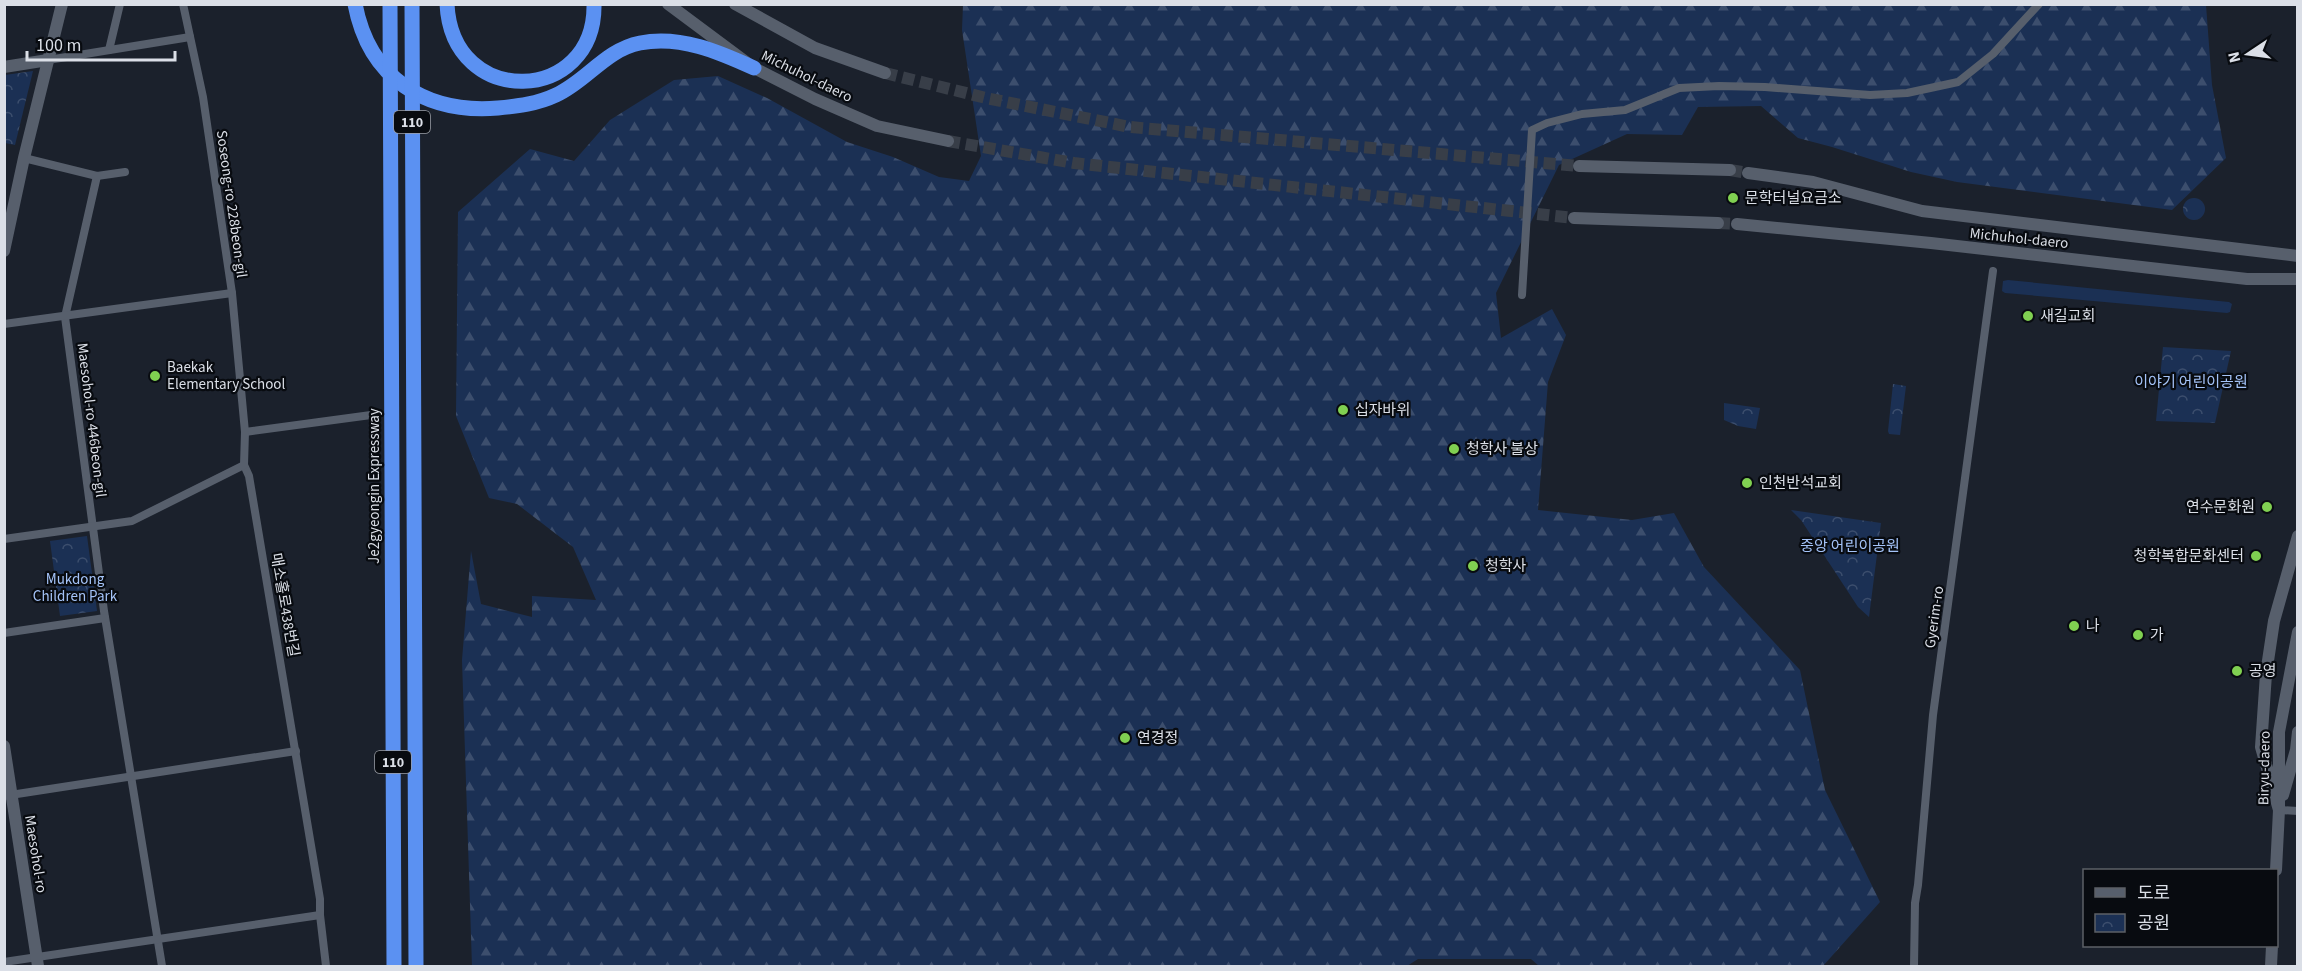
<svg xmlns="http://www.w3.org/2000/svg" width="2302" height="971" font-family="'Source Sans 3','Noto Sans KR',sans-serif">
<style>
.grass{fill:#1b3054}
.forest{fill:url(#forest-firs)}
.park{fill:url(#park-crowns)}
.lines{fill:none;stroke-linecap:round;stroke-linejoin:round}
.secondary-tunnel{stroke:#383e48;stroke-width:12;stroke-dasharray:12 6;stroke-linecap:butt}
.street{stroke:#575f6c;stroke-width:8}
.secondary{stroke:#575f6c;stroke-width:12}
.highway{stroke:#5b91f2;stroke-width:15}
.poi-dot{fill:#80d051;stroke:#080b10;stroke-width:2}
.labels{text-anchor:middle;stroke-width:4.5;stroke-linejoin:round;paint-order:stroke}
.shield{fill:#080b10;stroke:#9c9fa6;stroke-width:1.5}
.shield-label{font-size:14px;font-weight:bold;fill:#dbdfe7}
.street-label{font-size:15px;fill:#dbdfe7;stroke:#080b10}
.poi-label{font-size:15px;fill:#dbdfe7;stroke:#080b10;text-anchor:start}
.park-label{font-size:15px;fill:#a4c3f8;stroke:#080b10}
</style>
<defs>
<pattern id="forest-firs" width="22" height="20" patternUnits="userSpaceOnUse" patternTransform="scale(1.5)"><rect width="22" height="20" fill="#1b3054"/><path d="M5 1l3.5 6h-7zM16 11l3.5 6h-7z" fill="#3c4e6d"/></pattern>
<pattern id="park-crowns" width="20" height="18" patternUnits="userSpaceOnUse" patternTransform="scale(1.5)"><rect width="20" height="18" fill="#1b3054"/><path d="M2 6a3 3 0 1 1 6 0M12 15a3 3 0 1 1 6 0" fill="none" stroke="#3c4e6d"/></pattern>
</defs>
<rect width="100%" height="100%" fill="#1b212c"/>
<!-- grass -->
<path class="grass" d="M2008,280l221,22 3,2 -2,8 -3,1 -222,-20 -3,-2 1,-10z"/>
<!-- forest -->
<path class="forest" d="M963,5h1243l6,80 14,73 -54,52 -215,-28 -46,-10 -79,-25 -34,-9 -37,-32 -63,1 -16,28 -55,-1 -68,31 -63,128 5,45 51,-29 14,26 -18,47 -10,128 94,10 42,-7 30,54 96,103 25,120 55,112 -57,64h-284l-8,-7h-113l-11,7h-935l-10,-306 9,-109 10,53 51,13v-21l64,4 -23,-53 -56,-43 -28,-6 -33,-82 2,-204 72,-63 44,12 36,-41 64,-40 44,-4 49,22 80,44 46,15 46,20 30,4 12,-25 -19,-126z"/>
<!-- park -->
<g class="park">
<path d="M33,71l-18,74 -10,-2v-68z"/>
<circle cx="2194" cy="209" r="11"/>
<path d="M2163,347l68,4 -16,72 -59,-2z"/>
<path d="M1893,384l13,2 -6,49 -11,-1 -1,-3z"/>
<path d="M1724,403l36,5 -4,21 -18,-3 -14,-6z"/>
<path d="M1791,510l90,13 -12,94 -11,-10 -57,-87z"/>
<path d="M87,536l10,75 -37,5 -10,-75z"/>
</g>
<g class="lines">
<!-- secondary-tunnel -->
<g class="secondary-tunnel">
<path d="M885,73l101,25 144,29 449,39"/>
<path d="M948,141l126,22 500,55"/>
<path d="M1730,170l18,3"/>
<path d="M1718,223l19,1"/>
</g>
<!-- street -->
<g class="street">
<path d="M109,50l11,-46"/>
<path d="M48,60l142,-23"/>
<path d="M24,158l73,18 28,-4"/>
<path d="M97,176l-32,141 39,294 58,355"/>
<path d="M1522,295l10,-165 15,-7 35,-9 43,-4 54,-22 40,-2 46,1 105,8 37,-2 51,-11 35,-28 46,-50"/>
<path d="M4,324l228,-31"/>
<path d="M245,432l126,-17"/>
<path d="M244,465l5,11 71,423v16l6,51"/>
<path d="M4,539l128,-18 112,-56 1,-33 -13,-139 -29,-196 -20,-93"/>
<path d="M4,633l101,-15"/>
<path d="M4,796l292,-45"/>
<path d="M2279,810l19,1"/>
<path d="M4,962l316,-47"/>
<path d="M1914,966l1,-63 3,-18 15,-170 60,-444"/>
</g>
<!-- secondary -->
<g class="secondary">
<path d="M668,4l86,64 61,31 62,27 71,15"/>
<path d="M735,4l80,44 70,25"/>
<path d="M4,67l44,-7"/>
<path d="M1579,166l151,4"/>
<path d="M1748,173l65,9 109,29 376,45"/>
<path d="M1574,218l144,5"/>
<path d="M1737,224l194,19 316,36h51"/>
<path d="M4,251l20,-93 38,-154"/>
<path d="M4,746l34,220"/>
<path d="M2283,795l13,-45 2,-18"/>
<path d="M2279,810l-18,-63 5,-73 8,-53 24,-85"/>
<path d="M2276,870l3,-60v-78l19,-100"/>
<path d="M2271,966l1,-20"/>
</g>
<!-- highway -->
<g class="highway">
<path d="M355,4c14,74 70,110 143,104 20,-2 39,-4 58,-13 31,-14 49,-45 84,-52 40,-8 79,9 114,25"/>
<path d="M390,4l4,962"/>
<path d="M412,4l4,962"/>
<path d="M447,4c5,106 149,100 147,0"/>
</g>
</g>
<!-- markers -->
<g class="poi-dot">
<circle cx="1733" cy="198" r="6"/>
<circle cx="2028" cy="316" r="6"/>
<circle cx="155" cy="376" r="6"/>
<circle cx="1343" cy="410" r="6"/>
<circle cx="1454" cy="449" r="6"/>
<circle cx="1747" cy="483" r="6"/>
<circle cx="2267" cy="507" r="6"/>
<circle cx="2256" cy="556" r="6"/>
<circle cx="1473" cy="566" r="6"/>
<circle cx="2074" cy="626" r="6"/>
<circle cx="2138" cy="635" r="6"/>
<circle cx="2237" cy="671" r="6"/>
<circle cx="1125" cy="738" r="6"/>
</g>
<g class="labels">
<!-- shield labels -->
<g class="shield">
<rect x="394" y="111" width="36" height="22" rx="4.5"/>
<rect x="375" y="751" width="36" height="22" rx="4.5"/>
</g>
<g class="shield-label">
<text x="412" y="127">110</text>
<text x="393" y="767">110</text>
</g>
<!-- street labels -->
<g class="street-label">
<text transform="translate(807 76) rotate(26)" y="5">Michuhol-daero</text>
<text transform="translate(232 204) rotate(82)" y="5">Soseong-ro 228beon-gil</text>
<text transform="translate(2019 238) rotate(6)" y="5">Michuhol-daero</text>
<text transform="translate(92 420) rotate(83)" y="5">Maesohol-ro 446beon-gil</text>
<text transform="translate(374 486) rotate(-90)" y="5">Je2gyeongin Expressway</text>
<text transform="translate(285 605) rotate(80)" y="5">매소홀로438번길</text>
<text transform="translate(1934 617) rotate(-82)" y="5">Gyerim-ro</text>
<text transform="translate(2264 768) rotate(-89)" y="5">Biryu-daero</text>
<text transform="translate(36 854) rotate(81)" y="5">Maesohol-ro</text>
</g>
<!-- poi labels -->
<g class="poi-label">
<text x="1745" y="203">문학터널요금소</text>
<text x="2040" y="321">새길교회</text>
<text x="167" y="372">Baekak<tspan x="167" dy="17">Elementary School</tspan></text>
<text x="1355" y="415">십자바위</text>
<text x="1466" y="454">청학사 불상</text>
<text x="1759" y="488">인천반석교회</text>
<text x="2255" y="512" text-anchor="end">연수문화원</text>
<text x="2244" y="561" text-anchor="end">청학복합문화센터</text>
<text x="1485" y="571">청학사</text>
<text x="2086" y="631">나</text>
<text x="2150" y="640">가</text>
<text x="2249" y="676">공영</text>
<text x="1137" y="743">연경정</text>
</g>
<!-- park labels -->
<g class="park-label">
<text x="2191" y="387">이야기 어린이공원</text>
<text x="1850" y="551">중앙 어린이공원</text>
<text x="75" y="584">Mukdong<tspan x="75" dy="17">Children Park</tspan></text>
</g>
</g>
<!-- border -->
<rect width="2302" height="971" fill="none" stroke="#dbdfe7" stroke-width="12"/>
<!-- legend -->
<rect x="2083" y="869" width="195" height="78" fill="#080b10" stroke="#5c6066" stroke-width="1.5"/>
<rect x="2095" y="888" width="30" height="9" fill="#575f6c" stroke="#5c6066" stroke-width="1.5"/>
<text x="2137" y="899" font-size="18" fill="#dbdfe7">도로</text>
<rect x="2095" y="914" width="30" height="18" fill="url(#park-crowns)" stroke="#5c6066" stroke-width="1.5"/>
<text x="2137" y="929" font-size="18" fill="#dbdfe7">공원</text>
<!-- north arrow -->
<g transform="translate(2248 54) rotate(257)" stroke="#080b10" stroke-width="4.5" paint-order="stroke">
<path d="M0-4.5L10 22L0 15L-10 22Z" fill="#dbdfe7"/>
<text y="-9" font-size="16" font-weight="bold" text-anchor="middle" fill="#dbdfe7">N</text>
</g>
<!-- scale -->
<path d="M27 51v9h148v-9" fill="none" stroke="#dbdfe7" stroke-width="3"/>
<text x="36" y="51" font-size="18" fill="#dbdfe7" stroke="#080b10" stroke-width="4.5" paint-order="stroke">100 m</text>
</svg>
